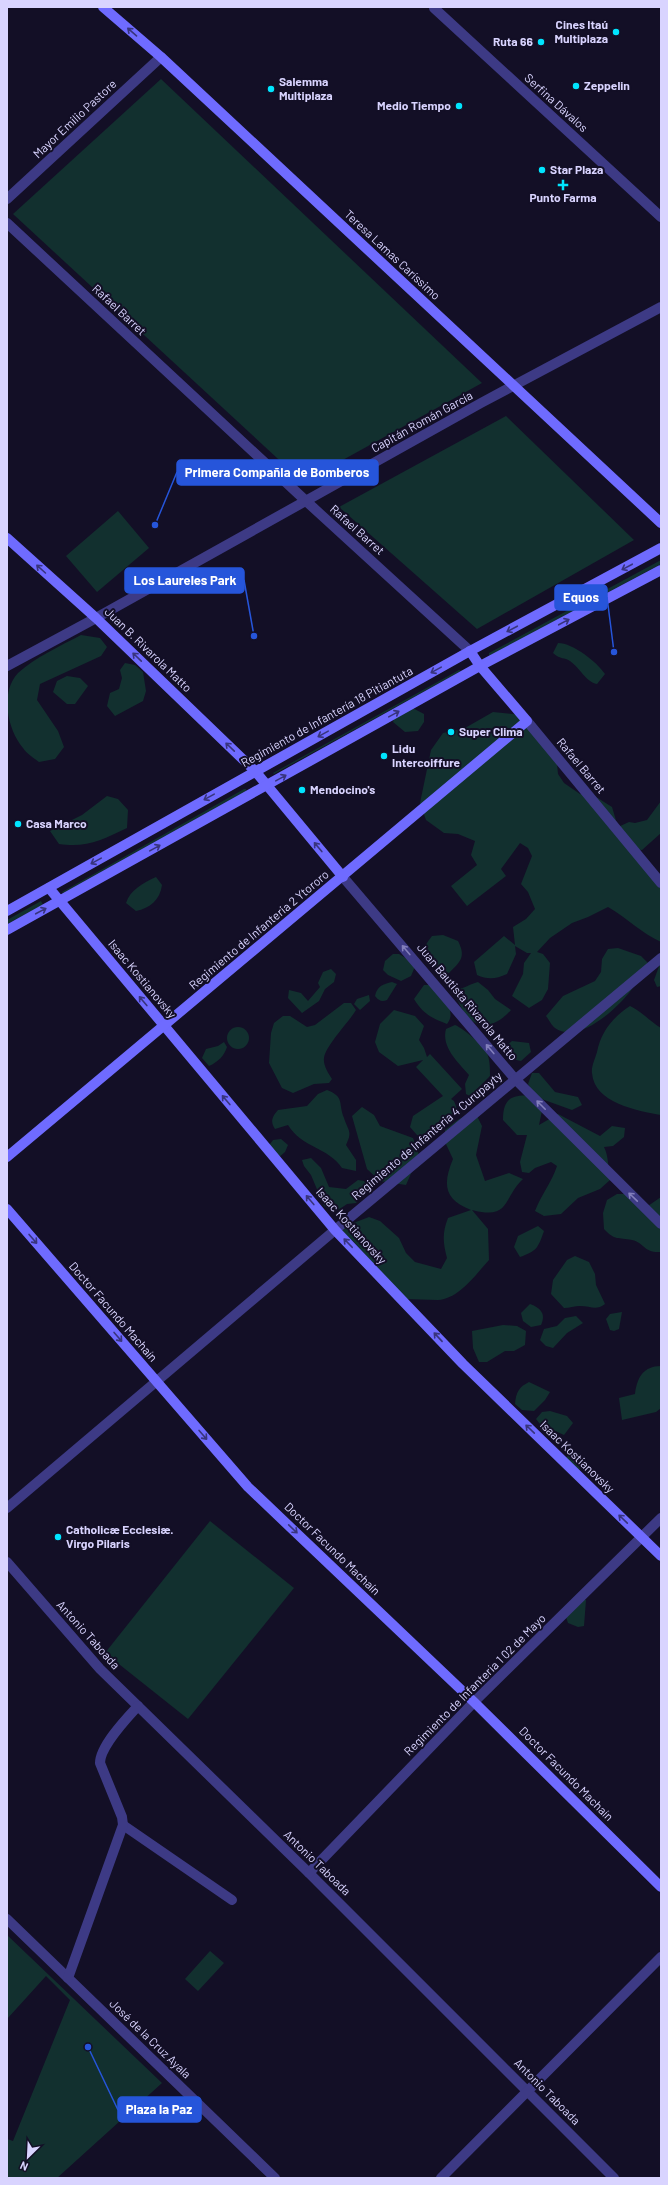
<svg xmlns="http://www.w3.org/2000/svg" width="668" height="2185" font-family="Barlow,sans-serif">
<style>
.green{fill:#12302f}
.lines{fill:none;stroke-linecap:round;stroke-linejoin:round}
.street{stroke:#3d3a85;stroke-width:10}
.secondary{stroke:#6f6bff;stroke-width:10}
.oneway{stroke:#38347d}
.oneway2{stroke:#837fbc}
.poi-dot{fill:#00e5ff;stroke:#130f26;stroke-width:1.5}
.labels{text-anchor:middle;stroke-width:4;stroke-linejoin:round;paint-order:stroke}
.poi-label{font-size:12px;font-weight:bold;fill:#d9d4ff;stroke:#130f26;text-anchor:start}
.street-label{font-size:12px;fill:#d9d4ff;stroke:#130f26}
.leader{fill:none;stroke:#2655da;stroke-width:1.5}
.callout-dot{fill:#2655da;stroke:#130f26;stroke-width:1.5}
.callout{fill:#2655da;stroke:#2655da;stroke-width:1.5}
.callout-label{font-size:13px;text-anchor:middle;font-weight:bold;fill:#fff}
</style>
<rect width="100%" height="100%" fill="#130f26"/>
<!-- green -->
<g class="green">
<path d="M161,79l321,304 -179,99 -290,-268z"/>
<path d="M506,416l128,124 -157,89 -138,-122z"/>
<path d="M118,511l31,37 -52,44 -31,-36z"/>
<path d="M661,560v4l-172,92v-3z"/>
<path d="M81,635l19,3 7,9 -6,9 -61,28 -3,16 21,31 6,16 -9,12 -16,3c-5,-4 -12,-8 -16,-14 -16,-19 -23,-56 -5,-75 18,-16 42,-27 63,-38z"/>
<path d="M558,643c15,0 39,19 47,31l-8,10c-11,-2 -17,-16 -27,-23 -6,-4 -9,-1 -17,-8z"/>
<path d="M125,663l10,2 8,7 3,19 -3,10 -28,15 -8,-10 3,-13 9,-4 3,-11 -2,-8z"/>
<path d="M459,670l2,1 -187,103 -1,-1z"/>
<path d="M67,676l13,2 8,8 -13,18h-8l-14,-12 4,-11z"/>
<path d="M405,704l19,10v8l-6,9 -13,1 -12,-10 3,-9z"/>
<path d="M493,712l28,3 35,38 2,21 6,9 16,11 13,1 19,12 6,20 11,-5 6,1 12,-3 14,-19v32l-19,17 -9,-1 28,30v63c-20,-9 -34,-24 -53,-35l-20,10 -16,6 -22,15 -13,14 6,2 7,9 -2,26 -6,11 -13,8 -17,-12 11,-22 1,-11 7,-10h-4l-12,-7 1,8 -9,20c-11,5 -19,6 -30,1l-3,-13 30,-26 11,9 -2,-18 13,-8 9,-10 -7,-17 -7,-8 11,-28 -4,-8 -8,-5 -19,26 5,7 -39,30 -16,-20 26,-21 -6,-10 4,-14 -17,-7 -14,-1 -18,-13 -6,-17 11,-53 12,-17 22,-5z"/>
<path d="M244,789h2v2l-183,102 -1,-1z"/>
<path d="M107,796l11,3 10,11 -1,18c-25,12 -40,20 -68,16l-9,-13 32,-16z"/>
<path d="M156,877l6,8c-2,15 -12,23 -26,26l-10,-8c4,-13 17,-20 30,-26z"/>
<path d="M41,901l2,4 -36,19v-4z"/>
<path d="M443,935l15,6c8,16 3,20 -9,32 -11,-2 -27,-15 -23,-28 1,-3 4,-6 6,-9z"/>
<path d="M618,948l23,8 9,9c-8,6 -12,16 -18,24 -13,18 -53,56 -77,39 -3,-2 -6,-8 -9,-12l17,-20 32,-15 6,-9 1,-13 6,-10z"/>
<path d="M393,954h6l17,10 -5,12 -10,5 -13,-6 -5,-5 2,-9z"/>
<path d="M661,961v25l-4,1 -3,-7z"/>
<path d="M331,969l5,5 -2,8 -9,7 -6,12 -17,12 -14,-15 1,-8 12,3 7,8 12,-14 -2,-4 5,-11z"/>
<path d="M392,982l5,2 -10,16c-5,2 -8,1 -12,-4 2,-10 8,-12 17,-14z"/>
<path d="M478,982l10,8 7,9 16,11c-15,17 -35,23 -49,-1 -3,-5 -5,-11 -9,-16l3,-4c9,0 13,-5 22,-7z"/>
<path d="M424,985h8c9,12 26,25 15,39 -15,-6 -24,-10 -33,-25z"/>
<path d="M369,995l1,6 -10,9 -6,-6 3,-5z"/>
<path d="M344,1003h7l5,7c-7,12 -30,35 -32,48 -1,7 4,15 8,21l-3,4 -15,1 -21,9 -11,-5 -13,-25 2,-30 3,-10 9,-7h7l17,11 8,-2z"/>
<path d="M630,1006c14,7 18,14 31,22v87c-23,-4 -67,-12 -69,-42 -1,-6 3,-14 5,-21 4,-20 15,-34 33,-46z"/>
<path d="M394,1010l21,6 9,10 -5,14 5,8 3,9 3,-3 32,35 -11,10 3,2 3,8c-9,11 -16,23 -28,30l-12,-4 -7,-8 3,-11 30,-20 -27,-29 7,-7 -25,6 -19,-14 -4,-10 5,-18z"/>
<path d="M455,1025c9,4 27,19 32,28 3,7 3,15 3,23l-20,20 -4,-2 -1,-10 4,-9c-11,-13 -28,-28 -23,-46z"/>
<circle cx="238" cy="1038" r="11"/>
<path d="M512,1041l17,2 2,9 -10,9 -9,-2 -5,-4 -2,-8z"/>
<path d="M224,1042l3,5c-3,9 -9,15 -18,19l-7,-8 4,-9 12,-3z"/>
<path d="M532,1073h7l16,19 23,5 4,8 -10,5 -36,-13 7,9 -4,19 19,-11 42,22 12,-10 13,2 -1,9 -11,9 -9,1c5,10 4,22 6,33l-10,9 -22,9 -17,16 -17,2 -9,-5c6,-16 17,-29 22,-45l-6,-4 -16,6 -6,5 -7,-1 -2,-10 7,-27h-10l-14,-15c0,-24 11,-26 32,-24l-7,-12z"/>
<path d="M327,1090c18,7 11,13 17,28 4,13 9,13 2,27l10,15v11l-14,-3c-14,-21 -40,-20 -54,-43l-13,4c-5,-8 -3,-12 3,-19l29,-4 11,-12z"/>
<path d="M362,1107l12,8 6,11 33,12 6,17 -13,30 -26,-4 -13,-12 -15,-53z"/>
<path d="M475,1112l7,14 -6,29 9,26 24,-8 14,6c-21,20 -12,41 -51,31l16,19 1,31c-13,14 -30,39 -51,40 -11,0 -22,-1 -32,-1l-53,-58 -18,-11 34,-13 11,4 19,17 7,15 9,9 26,7 6,-11c-4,-15 -5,-25 1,-40l23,-8c-28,-11 -28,-27 -18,-51l-8,-17v-12l14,-11z"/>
<path d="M281,1139l7,6 -3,7 -7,6 -10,-11 5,-7z"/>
<path d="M311,1158l10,10 8,19 17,2 12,-9 6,1 4,6 -12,16 -9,1 -13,9 -10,-7 -13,-31 -7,-9 -2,-6z"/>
<path d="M617,1194h8l23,12 13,-9v21l-9,2 9,10v22c-18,1 -16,-9 -29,-12 -14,-3 -17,1 -28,-11l-1,-16 4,-13z"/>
<path d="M538,1226l6,5c-6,17 -7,20 -24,26l-6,-10 4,-11z"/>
<path d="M575,1256l14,6 6,12 1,11 9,19c-9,7 -14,2 -25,2 -5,0 -11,2 -16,2l-13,-14 2,-14 14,-20z"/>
<path d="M530,1304c11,4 16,10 11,21l-10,2 -8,-6 -2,-8z"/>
<path d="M622,1312l-3,17 -5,2 -4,-1 -4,-11 4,-5z"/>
<path d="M576,1316l7,7 -16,10 -14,15 -7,-2 -6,-6 4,-11 13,-3 8,-8z"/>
<path d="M503,1325l14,1 9,5 -1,14 -11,6h-9l-18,11h-8l-6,-14 -1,-17z"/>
<path d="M661,1366v42l-5,4 -34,8 -3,-22 16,-4c2,-16 8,-28 26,-28z"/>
<path d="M529,1382l21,10 -5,8 -11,11 -12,-1 -7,-6c1,-12 4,-17 14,-22z"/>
<path d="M550,1411l17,5 6,7 -9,12 -24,-11 -4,-5 6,-7z"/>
<path d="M579,1453l7,8 -4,8 -9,2 -8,-13 6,-4z"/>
<path d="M210,1521l84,67 -106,131 -83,-66z"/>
<path d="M576,1597l10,3 -2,26 -6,1 -10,-4 -4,-12z"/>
<path d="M7,1935l155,148 -105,95h-50v-39l6,2 57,-141 -24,-24 -39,43z"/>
<path d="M210,1951l14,12 -26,28 -13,-12z"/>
</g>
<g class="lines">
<!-- street -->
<g class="street">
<path d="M434,8l227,209"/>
<path d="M7,199l154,-142"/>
<path d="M7,223l299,278 164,150"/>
<path d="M7,666l89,-48 385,-215 180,-96"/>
<path d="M527,721l134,162"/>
<path d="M343,877l172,202 146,145"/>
<path d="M7,1508l328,-278 326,-272"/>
<path d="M7,1562l93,107 209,204 305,305"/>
<path d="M123,1825l109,75"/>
<path d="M309,1873l165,-171 187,-184"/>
<path d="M7,1919l268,259"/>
<path d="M68,1978l55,-153 -1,-8 -22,-54c0,-17 27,-45 38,-57"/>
<path d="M441,2178l220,-221"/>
</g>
<!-- secondary -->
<g class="secondary">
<path d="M103,7l58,50 500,466"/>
<path d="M7,538l89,80 159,153 88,106"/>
<path d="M49,888l286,342 128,134 198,192"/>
<path d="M7,911l463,-260 191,-103"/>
<path d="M7,930l473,-264 181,-96"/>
<path d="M7,1157l520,-436 -47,-55 -10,-15"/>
<path d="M7,1209l241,278 226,215 187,185"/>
</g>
</g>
<!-- one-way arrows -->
<defs><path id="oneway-shaft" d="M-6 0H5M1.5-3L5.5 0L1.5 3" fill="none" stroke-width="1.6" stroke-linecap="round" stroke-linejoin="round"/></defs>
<g class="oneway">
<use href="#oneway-shaft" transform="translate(132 32) rotate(-139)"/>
<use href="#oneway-shaft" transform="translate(627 567) rotate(152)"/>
<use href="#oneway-shaft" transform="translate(41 569) rotate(-138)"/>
<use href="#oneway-shaft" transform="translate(564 622) rotate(-28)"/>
<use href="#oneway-shaft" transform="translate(512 629) rotate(152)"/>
<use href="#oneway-shaft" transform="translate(137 657) rotate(-136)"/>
<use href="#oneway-shaft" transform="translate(436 670) rotate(151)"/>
<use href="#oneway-shaft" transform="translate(394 714) rotate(-29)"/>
<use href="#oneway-shaft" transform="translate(323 734) rotate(151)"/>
<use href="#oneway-shaft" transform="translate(230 747) rotate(-136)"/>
<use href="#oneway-shaft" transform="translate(281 778) rotate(-29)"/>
<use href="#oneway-shaft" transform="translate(209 797) rotate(151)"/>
<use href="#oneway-shaft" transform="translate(318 847) rotate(-130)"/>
<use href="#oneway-shaft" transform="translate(155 848) rotate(-29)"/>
<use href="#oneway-shaft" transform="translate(96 861) rotate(151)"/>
<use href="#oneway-shaft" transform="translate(41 911) rotate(-28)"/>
<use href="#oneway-shaft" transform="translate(143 1001) rotate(-130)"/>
<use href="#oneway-shaft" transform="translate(226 1100) rotate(-130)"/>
<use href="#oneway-shaft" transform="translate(310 1200) rotate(-130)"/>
<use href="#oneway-shaft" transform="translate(33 1239) rotate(49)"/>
<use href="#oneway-shaft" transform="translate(348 1243) rotate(-134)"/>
<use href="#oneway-shaft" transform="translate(118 1337) rotate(49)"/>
<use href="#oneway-shaft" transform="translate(438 1337) rotate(-133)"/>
<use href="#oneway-shaft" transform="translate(530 1429) rotate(-136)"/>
<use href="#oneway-shaft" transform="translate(203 1435) rotate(49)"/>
<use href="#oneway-shaft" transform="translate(623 1519) rotate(-136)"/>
<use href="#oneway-shaft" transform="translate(293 1529) rotate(44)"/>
</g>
<g class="oneway2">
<use href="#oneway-shaft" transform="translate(406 950) rotate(-130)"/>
<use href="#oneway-shaft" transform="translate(490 1049) rotate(-130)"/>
<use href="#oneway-shaft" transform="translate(541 1105) rotate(-135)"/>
<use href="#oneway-shaft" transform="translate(633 1197) rotate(-136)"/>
</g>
<!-- markers -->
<g class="poi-dot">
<circle cx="616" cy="32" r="4"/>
<circle cx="541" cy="42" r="4"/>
<circle cx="576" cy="86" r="4"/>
<circle cx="271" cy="89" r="4"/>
<circle cx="459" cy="106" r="4"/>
<circle cx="542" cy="170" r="4"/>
<path d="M561 179h4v4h4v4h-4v4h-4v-4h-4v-4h4z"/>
<circle cx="451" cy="732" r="4"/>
<circle cx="384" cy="756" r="4"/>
<circle cx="302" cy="790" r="4"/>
<circle cx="18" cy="824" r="4"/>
<circle cx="58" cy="1537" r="4"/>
</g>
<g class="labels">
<!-- poi labels -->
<g class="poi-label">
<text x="608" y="29" text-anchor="end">Cines Itaú<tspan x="608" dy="14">Multiplaza</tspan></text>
<text x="533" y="46" text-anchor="end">Ruta 66</text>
<text x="279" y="86">Salemma<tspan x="279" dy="14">Multiplaza</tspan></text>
<text x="584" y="90">Zeppelin</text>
<text x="451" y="110" text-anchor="end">Medio Tiempo</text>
<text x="550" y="174">Star Plaza</text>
<text x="563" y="202" text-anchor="middle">Punto Farma</text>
<text x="459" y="736">Super Clima</text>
<text x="392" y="753">Lidu<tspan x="392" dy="14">Intercoiffure</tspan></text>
<text x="310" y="794">Mendocino's</text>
<text x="26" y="828">Casa Marco</text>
<text x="66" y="1534">Catholicæ Ecclesiæ.<tspan x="66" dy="14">Virgo Pilaris</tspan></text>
</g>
<!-- street labels -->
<g class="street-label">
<text transform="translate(556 103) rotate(42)" y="4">Serfina Dávalos</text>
<text transform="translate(75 119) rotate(-43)" y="4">Mayor Emilio Pastore</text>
<text transform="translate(392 255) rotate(43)" y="4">Teresa Lamas Caríssimo</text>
<text transform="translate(119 310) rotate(43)" y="4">Rafael Barret</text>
<text transform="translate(422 422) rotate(-29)" y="4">Capitán Román García</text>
<text transform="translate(357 530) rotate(42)" y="4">Rafael Barret</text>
<text transform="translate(148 650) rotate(44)" y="4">Juan B. Rivarola Matto</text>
<text transform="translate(327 717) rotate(-29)" y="4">Regimiento de Infantería 18 Pitiantuta</text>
<text transform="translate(581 766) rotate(50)" y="4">Rafael Barret</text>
<text transform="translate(259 930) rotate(-40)" y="4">Regimiento de Infanteria 2 Ytororo</text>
<text transform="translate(142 979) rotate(50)" y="4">Isaac Kostianovsky</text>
<text transform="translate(467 1002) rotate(50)" y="4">Juan Bautista Rivarola Matto</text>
<text transform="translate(427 1136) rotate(-40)" y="4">Regimiento de Infanteria 4 Curupayty</text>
<text transform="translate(351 1226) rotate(48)" y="4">Isaac Kostianovsky</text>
<text transform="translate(113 1312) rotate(49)" y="4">Doctor Facundo Machaín</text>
<text transform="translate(577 1457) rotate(44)" y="4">Isaac Kostianovsky</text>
<text transform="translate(332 1549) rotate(44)" y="4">Doctor Facundo Machaín</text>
<text transform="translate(88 1635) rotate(48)" y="4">Antonio Taboada</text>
<text transform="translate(475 1685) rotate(-45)" y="4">Regimiento de Infanteria 1 02 de Mayo</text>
<text transform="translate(566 1774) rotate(45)" y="4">Doctor Facundo Machaín</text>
<text transform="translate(317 1863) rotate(44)" y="4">Antonio Taboada</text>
<text transform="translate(150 2039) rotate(44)" y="4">José de la Cruz Ayala</text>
<text transform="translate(547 2092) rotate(45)" y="4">Antonio Taboada</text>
</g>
</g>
<!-- callouts -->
<path class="leader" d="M155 525L177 472M254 636L244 580M614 652L607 597M88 2047L118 2110"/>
<g class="callout-dot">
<circle cx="155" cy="525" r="4"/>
<circle cx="254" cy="636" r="4"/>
<circle cx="614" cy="652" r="4"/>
<circle cx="88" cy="2047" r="4"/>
</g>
<g class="callout">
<rect x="177" y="460" width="201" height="25" rx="4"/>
<rect x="125" y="568" width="119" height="25" rx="4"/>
<rect x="555" y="585" width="52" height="25" rx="4"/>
<rect x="118" y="2097" width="83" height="25" rx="4"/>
</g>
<g class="callout-label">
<text x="277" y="477">Primera Compañia de Bomberos</text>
<text x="185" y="585">Los Laureles Park</text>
<text x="581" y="602">Equos</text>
<text x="159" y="2114">Plaza la Paz</text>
</g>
<!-- border -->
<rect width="668" height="2185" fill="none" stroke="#d9d4ff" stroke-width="16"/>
<!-- north arrow -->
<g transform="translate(28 2157) rotate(204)" stroke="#130f26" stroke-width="3" paint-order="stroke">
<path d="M0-3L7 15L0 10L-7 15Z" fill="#d9d4ff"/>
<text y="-6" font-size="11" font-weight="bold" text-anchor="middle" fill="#d9d4ff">N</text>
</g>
</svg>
